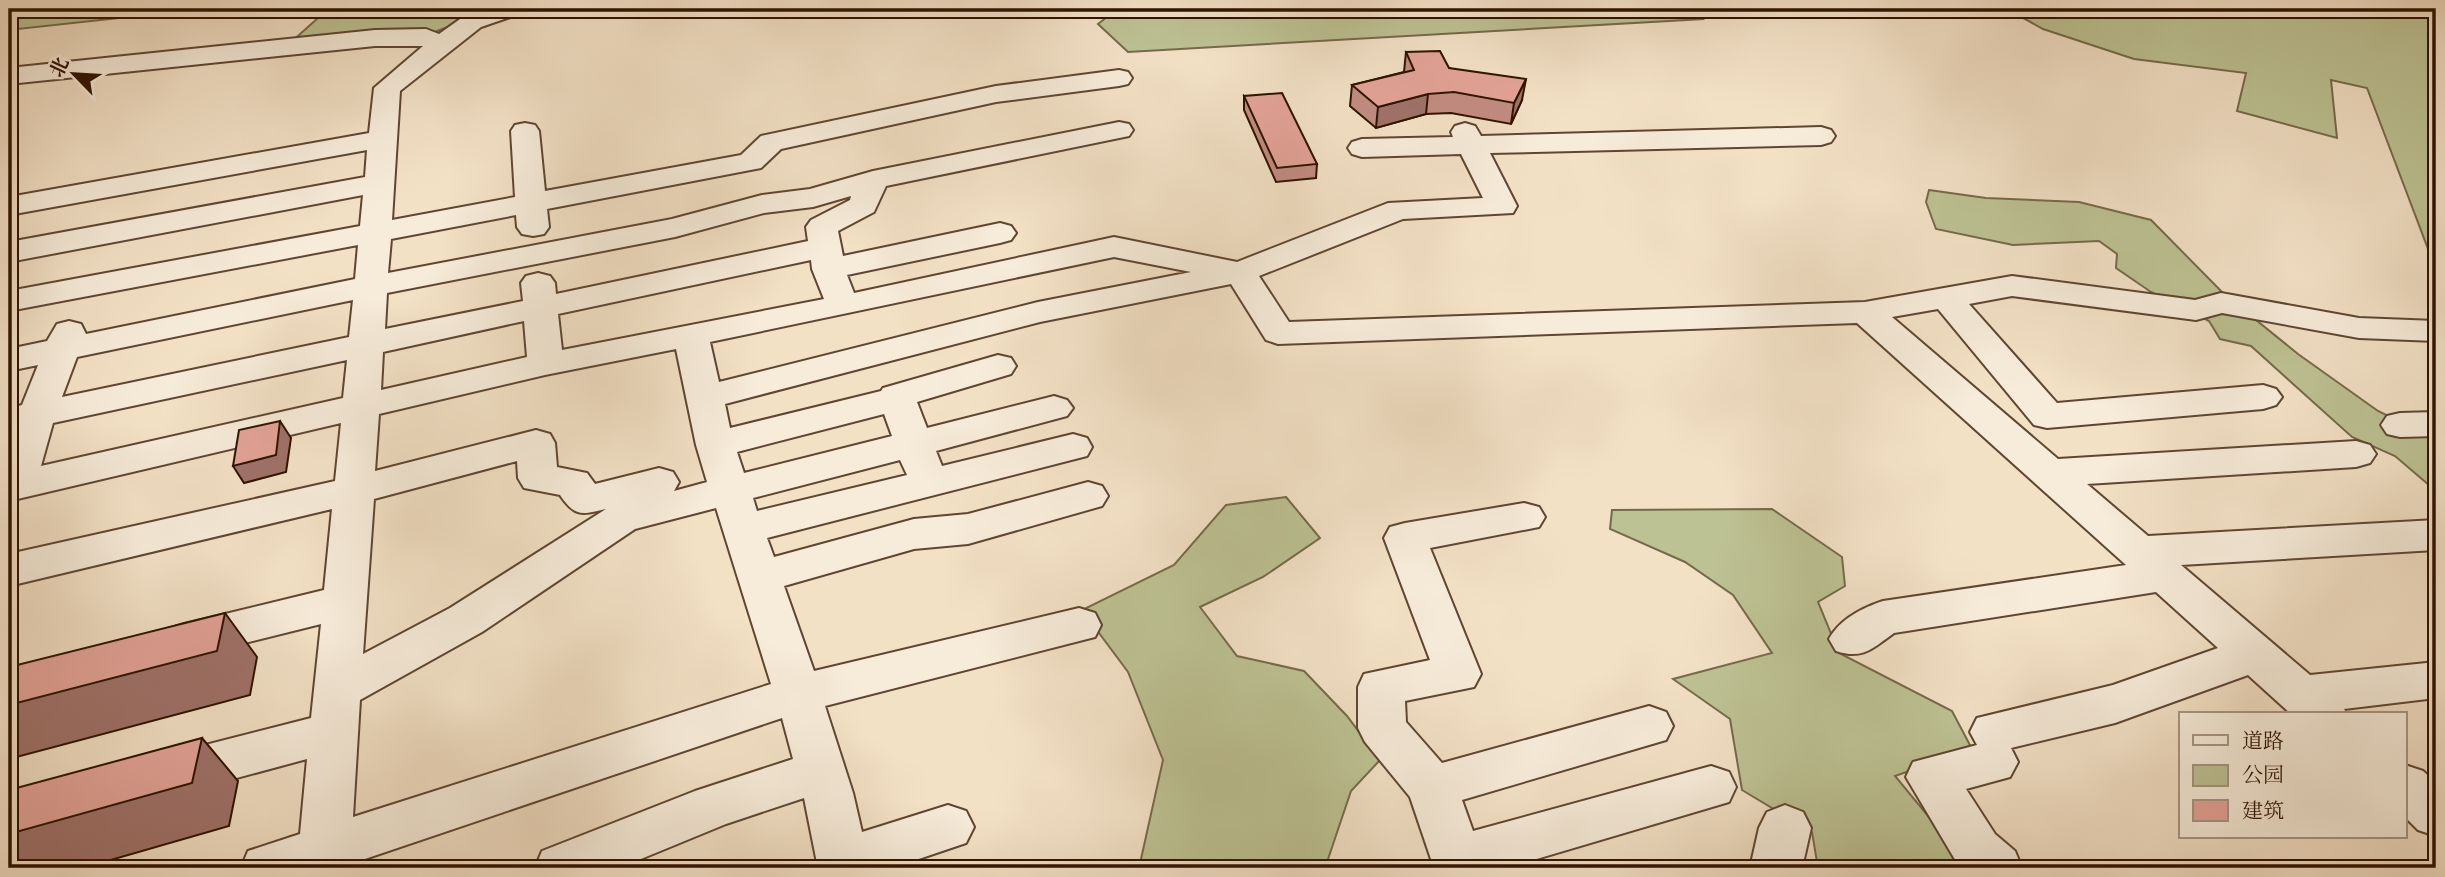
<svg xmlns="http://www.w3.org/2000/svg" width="2445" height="877" font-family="'Libre Bodoni','Noto Serif SC',serif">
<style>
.green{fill:#bdc294;stroke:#766a4a;stroke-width:2}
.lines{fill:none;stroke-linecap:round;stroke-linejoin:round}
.minor-casing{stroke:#5f4632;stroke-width:4}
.minor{fill:#f7ecda;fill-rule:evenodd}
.wall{fill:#c38c83;stroke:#2e1300;stroke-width:2}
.shaded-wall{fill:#9f726a;stroke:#2e1300;stroke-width:2}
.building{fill:#e3a398;stroke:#2e1300;stroke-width:2}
</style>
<rect width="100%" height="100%" fill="#f3e1c6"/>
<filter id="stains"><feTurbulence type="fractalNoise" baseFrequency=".00286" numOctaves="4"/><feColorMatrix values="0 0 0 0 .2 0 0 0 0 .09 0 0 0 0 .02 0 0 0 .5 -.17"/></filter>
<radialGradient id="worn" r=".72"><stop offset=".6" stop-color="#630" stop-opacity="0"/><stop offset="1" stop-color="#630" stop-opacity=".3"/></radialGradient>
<!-- green -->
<g class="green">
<path d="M9,9h193l-193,21z"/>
<path d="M328,9h167l-63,24 -142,10z"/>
<path d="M1117,9h579l7,10 -575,33 -30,-28z"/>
<path d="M2007,9h429v261l-69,-182 -36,-8 6,58 -100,-27 9,-38 -112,-14 -91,-30z"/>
<path d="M1929,190l57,8 93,4 72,18 73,74 74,60 80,57 58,29v51l-41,-35 -43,-19 -101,-91 -31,-7 -11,-18 -58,-29 -35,-24 1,-14 -18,-13 -86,4 -77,-16 -10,-27z"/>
<path d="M1286,497l34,41 -57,39 -63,30 37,49 67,15 43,45 33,44 -29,31 -26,77h-186l24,-108 -35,-88 -46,-62 92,-45 52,-60z"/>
<path d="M1772,509l70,48 3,29 -27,16 21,51 113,58 20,38 -77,27 76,92h-153l-6,-36 -70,-42 -12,-71 -57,-40 99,-26 -39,-58 -48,-33 -75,-33 2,-19z"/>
</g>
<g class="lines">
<!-- minor casing -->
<g class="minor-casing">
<g id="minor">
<path d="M487,9h35l-3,5 -38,13 -81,64 -8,129 123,-23 -4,-66 4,-6 10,-2 10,2 4,6 6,60 196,-36 20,-19 235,-50 123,-16 9,2 4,6 -4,6 -9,2 -123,16 -215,47 -20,19 -214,41 2,18 -5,7 -11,2 -11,-2 -5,-7 -1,-12 -125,24 -3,34 284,-54 90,-24 48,-6 63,-18 246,-49 10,2 4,6 -4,6 -243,50 -12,26 -36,19 5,25 157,-33 11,3 5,7 -5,7 -11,3 -153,32 7,18 260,-56 123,25 151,-59 95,-5 -22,-44 -99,3 -10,-3 -4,-6 4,-6 10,-3 91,-2 -2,-5 4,-6 10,-3 10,3 6,10 340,-9 10,3 4,6 -4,6 -10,3 -331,8 27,53 -4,7 -110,6 -144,57 30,46 576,-20 147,-26 183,24 26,-7 138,25 77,3v20l-77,-3 -137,-25 -26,7 -184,-24 -43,8 88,99 206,-18 13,4 6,8 -6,8 -13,4 -216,19 -13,-3 -96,-116 -46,8 166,142 298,-18 14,4 6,9 -6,9 -14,4 -269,17 61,52 288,-16v30l-255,15 129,110 126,-13v36l-92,11 3,5h-56l-43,-39 -133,48 -104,25 7,14 -8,15 -44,12 29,45 20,17 7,17h-62l-54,-91 7,-15 64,-17 -7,-13 7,-14 136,-33 105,-37 -62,-56 -262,41c-21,15 -31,27 -58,18l-7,-12c11,-20 33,-31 54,-38l243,-36 -269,-242 -579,21 -12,-4 -35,-56 -191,38 -315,82 5,24 151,-37 2,-3 115,-33 13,3 5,8 -5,8 -94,28 10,26 127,-32 13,4 6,8 -6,8 -131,35 6,15 131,-32 14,4 5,9 -5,9 -320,82 7,19 140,-38 54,-5 120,-32 14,4 6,10 -6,10 -134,38 -54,5 -130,37 30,85 265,-63 16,5 6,12 -6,12 -270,69 28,87 9,39 86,-27 18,6 8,16 -8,16 -74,25h-74l-14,-70 -78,26 -107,44h-84l7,-17 153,-60 98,-32 -11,-41 -432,146 -1,4h-108l7,-17 52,-17 7,-75 -137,37 -18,-6 -7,-15 7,-15 18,-6 141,-36 10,-94 -137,34 -16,-5 -7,-12 7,-12 16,-5 140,-34 8,-81 -323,77v-32l326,-73 6,-58 -332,78v-57l4,-13 -4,1v-24l13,-3 16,-40 -29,6v-22l38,-8 10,-17 12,-3 12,3 5,10 269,-55 3,-34 -349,66v-20l351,-65 3,-31 -354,67v-20l356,-65 2,-27 -358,65v-18l360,-64 5,-45 49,-42h-48l-366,38v-16l366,-38 51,-1 13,5 24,-17zM851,196l-1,4 -39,20 -5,7 2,14 -252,53 -1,-11 -5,-7 -12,-3 -12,3 -5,7 2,18 -138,28 2,-36 288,-56 89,-24 49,-6zM1114,257l77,15 -153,30 -319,80 -9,-40zM811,260l1,9 12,30 -262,51 -4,-36zM353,300l-4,37 -287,60 15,-40zM524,321l3,36 -146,33 2,-38zM676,349l20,96 11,37 -33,9 5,-9 -6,-10 -14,-4 -64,16 -8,-11 -30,-6 -2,-24 -5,-9 -14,-4 -161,41 4,-57 166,-39zM347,360l-4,38 -302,68 12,-43zM884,414l8,22 -148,37 -7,-21zM900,460l7,15 -150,36 -4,-13zM517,461l1,17 6,10 36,7c15,22 21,20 46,14l-156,99 -87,46 11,-155zM716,508l55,176 -418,133 7,-117 122,-68 153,-103z"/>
<path d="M2436,412v24l-36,1 -13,-3 -6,-9 6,-9 13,-3z"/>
<path d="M1524,503l15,4 6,10 -6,10 -109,21 51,126 -7,13 -69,14 1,21 36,41 207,-57 17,6 7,14 -7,14 -204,60 11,31 238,-65 18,6 7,15 -7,15 -223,66h-72l-24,-71 -45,-55 -7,-14v-41l6,-13 66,-14 -46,-122 6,-11 15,-4z"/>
<path d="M2405,765l18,6 13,12v53l-18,-6 -13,-13z"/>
<path d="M1785,805l18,7 8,16 -9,40h-52l9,-40 8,-16z"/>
</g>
</g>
<!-- minor -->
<use href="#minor" class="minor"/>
</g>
<!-- wall -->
<g class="wall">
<path d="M1406,52l43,16 73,32 -11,24 -60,-11 -25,1 -50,14 -26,-22 2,-21 52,-13z"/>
<path d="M1244,96l73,68 -1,14 -40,4 -32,-72z"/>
</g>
<!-- shaded-wall -->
<g class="shaded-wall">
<path d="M1526,79l-4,21 -11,24 3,-21z"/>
<path d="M1428,94l-2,20 -50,14 2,-21z"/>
<path d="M280,421l11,17 -5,34 -42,11 -11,-17z"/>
<path d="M225,613l32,44 -7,38 -241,64v-54z"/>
<path d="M202,738l36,43 -9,45 -146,42h-74v-34z"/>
</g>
<!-- building -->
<g class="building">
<path d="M1440,51l9,17 77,11 -12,24 -60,-11 -26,2 -50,13 -26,-22 62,-15 -8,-18z"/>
<path d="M1282,93l35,71 -40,4 -33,-72z"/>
<path d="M280,421l-4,34 -43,11 6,-36z"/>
<path d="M225,613l-8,38 -208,54v-38z"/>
<path d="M202,738l-10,45 -183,51v-44z"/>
</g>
<!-- margin -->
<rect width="2445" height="877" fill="none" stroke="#f3e1c6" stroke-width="35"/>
<rect x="10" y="10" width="2424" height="856" fill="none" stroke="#2e1300" stroke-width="3.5"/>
<rect x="18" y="18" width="2410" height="842" fill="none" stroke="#2e1300" stroke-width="2"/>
<!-- legend -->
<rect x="2179" y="712" width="228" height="126" fill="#f7ecda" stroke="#a79583" stroke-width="2"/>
<rect x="2193" y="735" width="35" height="10" fill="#f7ecda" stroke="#a79583" stroke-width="2"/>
<text x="2242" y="748" font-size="21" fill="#2e1300">道路</text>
<rect x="2193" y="765" width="35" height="21" fill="#bdc294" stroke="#a79583" stroke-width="2"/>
<text x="2242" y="782" font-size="21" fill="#2e1300">公园</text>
<rect x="2193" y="800" width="35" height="21" fill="#e3a398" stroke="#a79583" stroke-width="2"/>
<text x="2242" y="818" font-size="21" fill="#2e1300">建筑</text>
<!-- north arrow -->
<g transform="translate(74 74) rotate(295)" stroke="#f7ecda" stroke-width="5" paint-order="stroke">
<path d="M0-5L12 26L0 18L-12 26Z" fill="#2e1300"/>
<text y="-10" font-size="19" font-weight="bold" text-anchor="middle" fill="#2e1300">北</text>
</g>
<rect width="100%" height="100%" filter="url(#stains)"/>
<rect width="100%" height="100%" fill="url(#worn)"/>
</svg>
